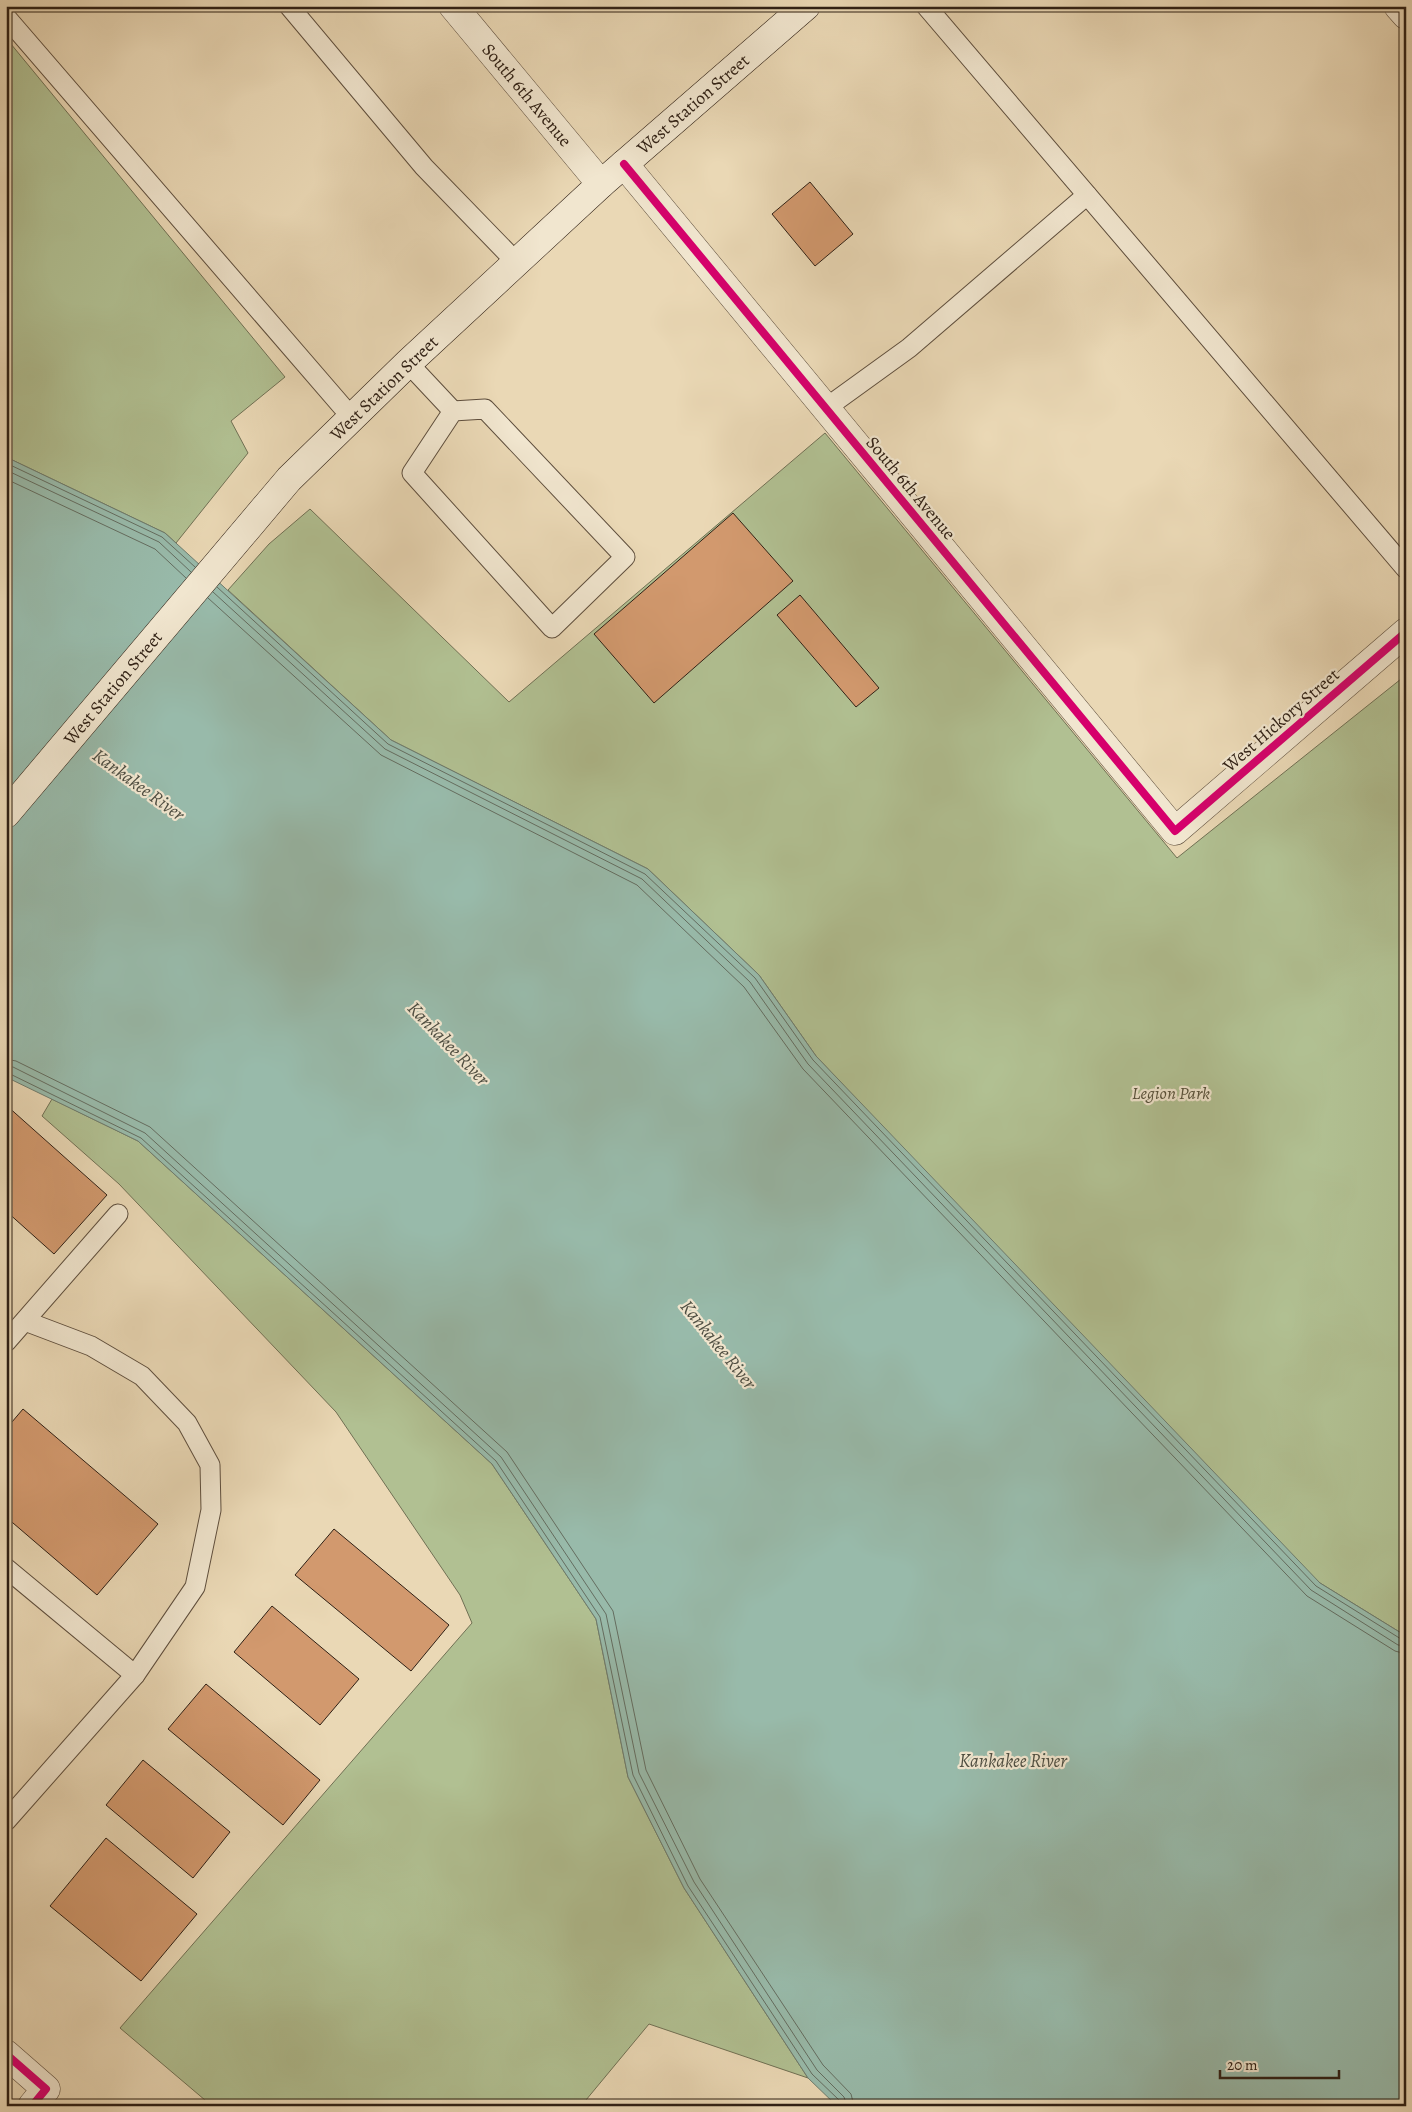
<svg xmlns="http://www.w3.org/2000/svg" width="1412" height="2112" font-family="Alegreya,serif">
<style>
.green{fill:#b1c092;stroke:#707054}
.water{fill:#98baaa;stroke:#6e7c6e}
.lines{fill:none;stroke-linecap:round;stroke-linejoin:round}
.shore{stroke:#646d60;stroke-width:1}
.building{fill:#d2996e;stroke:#2f2015}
.service-casing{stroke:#5e4e3d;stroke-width:21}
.minor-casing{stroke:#5e4e3d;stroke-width:29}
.tertiary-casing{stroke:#5e4e3d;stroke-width:29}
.secondary-casing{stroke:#2f2015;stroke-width:29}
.service{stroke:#f1e6cf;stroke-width:19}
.minor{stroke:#f1e6cf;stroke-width:28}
.tertiary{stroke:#f1e6cf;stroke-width:28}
.secondary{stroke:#f1e6cf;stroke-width:28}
.cycleway-casing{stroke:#f1e6cf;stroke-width:11}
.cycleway{stroke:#d6006c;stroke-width:8}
.labels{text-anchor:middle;stroke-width:4.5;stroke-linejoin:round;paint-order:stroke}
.street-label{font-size:18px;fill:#2f2015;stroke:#f1e6cf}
.park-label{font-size:18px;font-style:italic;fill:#56503a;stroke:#f1e6cf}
.water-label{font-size:19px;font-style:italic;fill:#4e4e42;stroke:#f1e6cf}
</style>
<rect width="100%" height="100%" fill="#ead8b5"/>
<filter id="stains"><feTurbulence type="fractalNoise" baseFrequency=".004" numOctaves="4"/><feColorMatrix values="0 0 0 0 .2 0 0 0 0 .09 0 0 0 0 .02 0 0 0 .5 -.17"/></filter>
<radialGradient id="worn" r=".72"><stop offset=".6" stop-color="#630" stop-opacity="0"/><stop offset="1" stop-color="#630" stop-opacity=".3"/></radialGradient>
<!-- green -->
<g class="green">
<path d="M6,38l279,339 -54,44 17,32 -72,90 -11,-10 -159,-76z"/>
<path d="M825,433l352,425 229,-183v961l-112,-69 -478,-511 -57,-81 -111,-106 -257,-129 -163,-150 41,-46 41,-35 199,193z"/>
<path d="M52,1099l86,42 354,323 104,155 32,158 56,111 124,190 -159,-54 -68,82h-369l-92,-78 352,-405 -12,-28 -124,-183 -217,-228 -77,-68z"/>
</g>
<!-- water -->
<path class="water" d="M6,457l159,76 226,207 257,129 111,106 57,81 504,527 86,53v470h-569l-29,-28 -124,-190 -56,-111 -32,-158 -104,-155 -354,-323 -132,-64z"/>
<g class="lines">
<!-- shore -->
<g class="shore">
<path d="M6,463l156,74 33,30"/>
<path d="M6,470l153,72 32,30"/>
<path d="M6,479l149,70 31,29"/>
<path d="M217,587l171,157 257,130 110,104 58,82 503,526 85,53 5,1"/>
<path d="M213,592l172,157 257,130 108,103 58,82 503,526 87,55 8,1"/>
<path d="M208,598l173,157 256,130 107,102 59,82 504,527 88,55 11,3"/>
<path d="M6,1059l10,2 134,66 357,325 106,159 33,159 54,109 123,186 28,29 3,12"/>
<path d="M6,1066l7,1 132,66 356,324 105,157 33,159 55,109 123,188 27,27 3,9"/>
<path d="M6,1072l135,66 355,323 104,156 33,158 55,111 124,188 27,26 1,6"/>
</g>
</g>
<!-- building -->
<g class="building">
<path d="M810,182l43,52 -38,32 -43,-52z"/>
<path d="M733,513l60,68 -139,122 -60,-69z"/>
<path d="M800,595l79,93 -23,19 -79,-92z"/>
<path d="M6,1105l101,90 -53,59 -48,-43z"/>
<path d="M23,1409l135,115 -61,71 -91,-78v-88z"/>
<path d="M334,1529l115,96 -38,46 -116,-96z"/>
<path d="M272,1606l87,73 -39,46 -86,-73z"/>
<path d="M206,1684l114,96 -37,45 -115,-96z"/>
<path d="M143,1760l87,72 -37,46 -87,-73z"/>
<path d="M106,1838l91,76 -56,67 -91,-75z"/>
</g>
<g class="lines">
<!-- service casing -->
<g class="service-casing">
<g id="service">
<path d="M289,6l135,161 93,96"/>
<path d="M926,6l480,563"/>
<path d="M6,17l347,402"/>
<path d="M408,363l45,48"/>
<path d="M826,408l83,-60 178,-153"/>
<path d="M485,409l140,148 -73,71 -140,-155 41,-62z"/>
<path d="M6,1342l112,-128"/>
<path d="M6,1568l129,107"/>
<path d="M6,1821l129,-146 60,-88 16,-77 -1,-45 -23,-42 -45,-47 -51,-30 -66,-25"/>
</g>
</g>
<!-- minor casing -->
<g class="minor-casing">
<g id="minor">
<path d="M453,6l148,178"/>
<path d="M624,164l551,667 231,-199"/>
<path d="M6,2054l40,35 -14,17"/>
</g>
</g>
<!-- tertiary casing -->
<g class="tertiary-casing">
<path id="tertiary" d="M1398,6l8,9"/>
</g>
<!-- secondary casing -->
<g class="secondary-casing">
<path id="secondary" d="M6,814l283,-335 119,-116 193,-179 205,-178"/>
</g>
<!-- service -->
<use href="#service" class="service"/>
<!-- minor -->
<use href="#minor" class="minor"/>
<!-- tertiary -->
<use href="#tertiary" class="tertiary"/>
<!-- secondary -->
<use href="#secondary" class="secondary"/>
<!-- cycleway casing -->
<g class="cycleway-casing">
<g id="cycleway">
<path d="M624,164l551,667 231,-199"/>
<path d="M6,2054l40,35 -14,17"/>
</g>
</g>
<!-- cycleway -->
<use href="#cycleway" class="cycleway"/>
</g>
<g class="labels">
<!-- street labels -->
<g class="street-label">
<text transform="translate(527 95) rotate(50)" y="6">South 6th Avenue</text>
<text transform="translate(693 104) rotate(-41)" y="6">West Station Street</text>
<text transform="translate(384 388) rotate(-44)" y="6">West Station Street</text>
<text transform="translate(911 488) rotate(50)" y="6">South 6th Avenue</text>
<text transform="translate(113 688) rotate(-50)" y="6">West Station Street</text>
<text transform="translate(1281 720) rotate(-41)" y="6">West Hickory Street</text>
</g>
<!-- park labels -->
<g class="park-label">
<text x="1171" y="1099">Legion Park</text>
</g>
<!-- water labels -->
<g class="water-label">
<text transform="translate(139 784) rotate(36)" y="7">Kankakee River</text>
<text transform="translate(449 1043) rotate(46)" y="7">Kankakee River</text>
<text transform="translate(719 1344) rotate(51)" y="7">Kankakee River</text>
<text x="1013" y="1767">Kankakee River</text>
</g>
</g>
<!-- margin -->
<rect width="1412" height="2112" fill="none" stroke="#ead8b5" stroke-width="25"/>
<rect x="8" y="8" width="1397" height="2097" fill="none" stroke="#2f2015" stroke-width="2.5"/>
<rect x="12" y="12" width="1387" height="2087" fill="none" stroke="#2f2015"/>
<!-- scale -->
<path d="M1220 2070v8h119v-8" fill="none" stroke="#2f2015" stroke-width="2.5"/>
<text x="1227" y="2070" font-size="15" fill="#2f2015" stroke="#f1e6cf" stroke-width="4" paint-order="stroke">20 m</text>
<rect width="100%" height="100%" filter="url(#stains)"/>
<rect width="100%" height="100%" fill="url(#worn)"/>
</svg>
